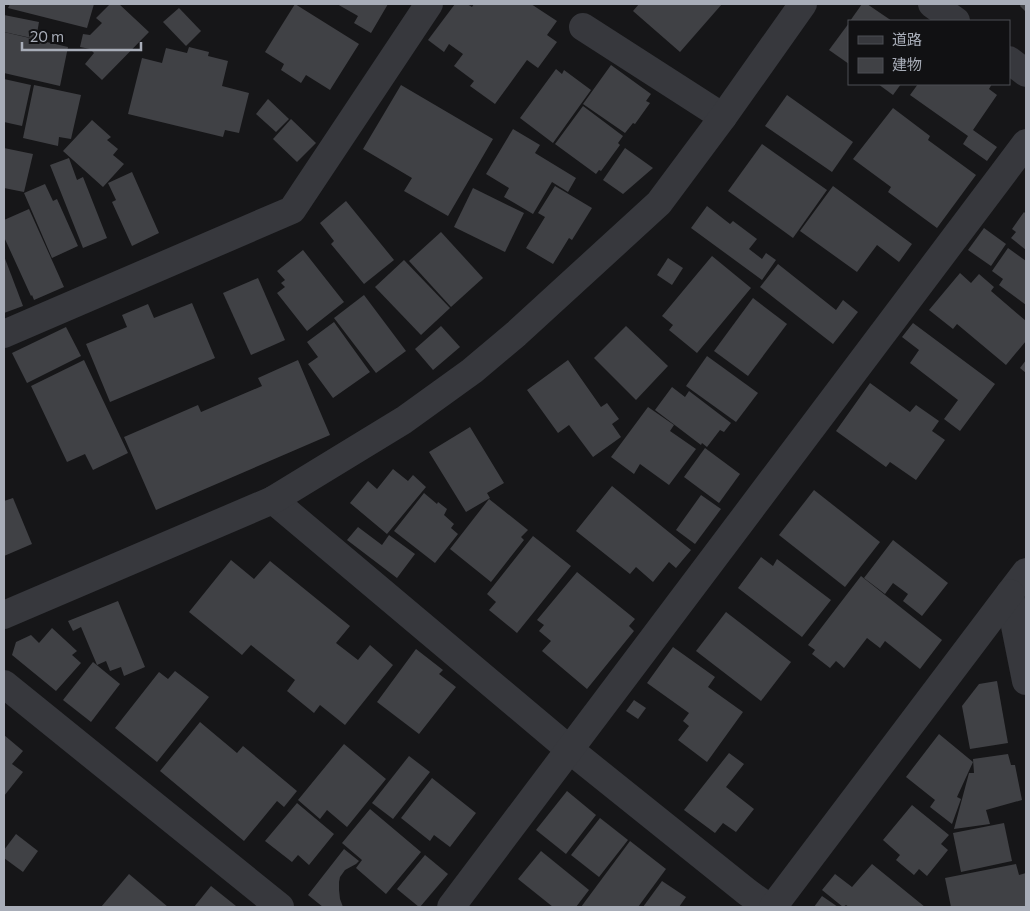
<svg xmlns="http://www.w3.org/2000/svg" width="1030" height="911" font-family="Commissioner,'Noto Sans JP',sans-serif">
<style>
.building{fill:#404145}
.lines{fill:none;stroke-linecap:round;stroke-linejoin:round}
.minor{stroke:#37383d;stroke-width:28}
</style>
<rect width="100%" height="100%" fill="#161618"/>
<!-- building -->
<g class="building">
<path d="M10,4h84l-7,24 -79,-20z"/>
<path d="M110,4h9l30,28 -47,48 -17,-16 9,-11 -4,-4 -10,-2 3,-13 7,1 12,-12 -6,-5z"/>
<path d="M295,4l64,40 -29,46 -24,-15 -5,8 -20,-13 3,-6 -19,-12z"/>
<path d="M337,4h51l-17,29 -17,-10 4,-7z"/>
<path d="M455,4h12l5,3 2,-3h57l26,17 -10,14 10,7 -19,26 -11,-8 -32,44 -25,-18 4,-5 -20,-15 9,-12 -14,-10 -5,8 -16,-12z"/>
<path d="M639,4h83l-42,48 -47,-41z"/>
<path d="M862,4h5l25,17h-42z"/>
<path d="M1021,4h5v8l-6,-6z"/>
<path d="M179,8l22,23 -15,15 -23,-24z"/>
<path d="M4,15l35,7 -3,17 -32,-7z"/>
<path d="M849,23v41l-20,-14z"/>
<path d="M4,32l64,15 -8,39 -56,-13z"/>
<path d="M189,47l20,5 -1,4 20,5 -6,25 27,7 -10,40 -14,-3 -2,7 -95,-23 14,-56 20,5 4,-15 21,5z"/>
<path d="M611,65l40,29 -5,7 4,2 -15,21 -2,-1 -8,10 -42,-29z"/>
<path d="M556,69l6,5 2,-4 27,20 -38,53 -33,-25z"/>
<path d="M4,79l27,6 -9,41 -18,-4z"/>
<path d="M878,84h23l-8,11z"/>
<path d="M918,84h74l-3,5 8,6 -24,35 24,17 -10,14 -24,-17 5,-8 -58,-41z"/>
<path d="M34,85l47,10 -10,44 -12,-2 -1,9 -35,-8z"/>
<path d="M401,85l92,54 -45,77 -44,-25 8,-13 -49,-29z"/>
<path d="M787,95l66,47 -21,30 -67,-46z"/>
<path d="M268,99l21,20 -13,13 -20,-18z"/>
<path d="M583,106l40,30 -5,7 2,2 -19,26 -2,-1 -3,4 -41,-30z"/>
<path d="M893,108l37,28 -2,4 48,35 -39,53 -49,-36 3,-5 -38,-28z"/>
<path d="M291,119l25,24 -19,19 -24,-23z"/>
<path d="M92,120l19,17 -4,3 11,9 -5,6 11,9 -21,23 -40,-36z"/>
<path d="M513,129l27,16 -5,8 41,25 -8,14 -16,-10 -19,32 -29,-17 5,-9 -23,-14z"/>
<path d="M762,144l65,46 -34,48 -65,-47z"/>
<path d="M4,148l29,6 -9,38 -20,-4z"/>
<path d="M625,148l28,20 -30,26 -20,-14z"/>
<path d="M69,158l8,22 6,-3 24,61 -24,10 -33,-83z"/>
<path d="M132,172l27,61 -27,13 -20,-44 4,-2 -8,-17z"/>
<path d="M45,184l8,17 4,-2 21,47 -26,12 -28,-65z"/>
<path d="M555,186l37,22 -20,32 -3,-2 -16,26 -27,-16 19,-31 -7,-4z"/>
<path d="M833,186l79,58 -13,18 -22,-17 -20,27 -57,-41z"/>
<path d="M473,188l51,25 -19,39 -51,-25z"/>
<path d="M346,201l48,59 -30,24 -33,-40 3,-3 -14,-18z"/>
<path d="M707,206l23,18 3,-3 24,18 -8,10 13,10 4,-6 10,7 -14,20 -71,-52z"/>
<path d="M29,209l35,78 -30,13 -2,-5 -1,1 -27,-59v-17z"/>
<path d="M1024,212l2,2v36l-15,-12 5,-6 -4,-3z"/>
<path d="M984,228l22,16 -15,22 -23,-16z"/>
<path d="M441,232l42,46 -32,29 -42,-46z"/>
<path d="M1008,248l18,13v44l-27,-20 4,-6 -11,-8z"/>
<path d="M303,250l41,52 -37,29 -30,-38 8,-6 -4,-4 4,-3 -8,-9z"/>
<path d="M4,256l19,50 -19,7z"/>
<path d="M712,256l39,32 -54,65 -28,-23 4,-5 -11,-9z"/>
<path d="M668,258l15,10 -11,17 -15,-10z"/>
<path d="M404,260l46,48 -29,27 -46,-48z"/>
<path d="M778,264l58,46 7,-10 15,12 -25,32 -73,-57z"/>
<path d="M960,273l11,10 8,-9 15,13 -3,4 35,30v20l-20,24 -49,-41 -4,5 -24,-19z"/>
<path d="M258,278l27,62 -34,15 -28,-62z"/>
<path d="M364,295l42,56 -30,22 -42,-55z"/>
<path d="M753,298l34,26 -39,52 -34,-25z"/>
<path d="M192,303l23,55 -105,44 -24,-58 41,-17 -5,-12 26,-11 6,14z"/>
<path d="M334,322l36,50 -37,26 -25,-34 10,-7 -11,-15z"/>
<path d="M913,323l82,61 -35,47 -16,-12 14,-19 -48,-37 9,-13 -17,-13z"/>
<path d="M441,326l19,21 -27,23 -18,-21z"/>
<path d="M626,326l42,40 -32,34 -42,-42z"/>
<path d="M66,327l15,29 -54,27 -15,-30z"/>
<path d="M707,356l51,37 -22,29 -50,-36z"/>
<path d="M84,360l44,93 -35,17 -8,-16 -18,8 -36,-76z"/>
<path d="M298,360l32,75 -174,75 -32,-73 74,-32 3,7 61,-26 -4,-8z"/>
<path d="M568,360l33,47 6,-4 12,16 -7,5 9,13 -28,20 -24,-32 -11,8 -31,-43z"/>
<path d="M1026,360v13l-6,-5z"/>
<path d="M870,383l40,29 6,-7 23,16 -7,10 13,9 -29,40 -26,-18 -4,5 -50,-36z"/>
<path d="M672,387l13,10 4,-6 42,32 -7,9 -4,-2 -13,17 -5,-4 -1,2 -46,-35z"/>
<path d="M648,407l26,18 -4,6 26,18 -27,36 -29,-21 -6,10 -23,-17z"/>
<path d="M470,427l34,56 -17,10 3,5 -24,14 -37,-60z"/>
<path d="M705,448l35,26 -21,29 -35,-26z"/>
<path d="M393,469l15,12 5,-6 13,12 -39,47 -37,-31 18,-22 9,8z"/>
<path d="M612,486l79,64 -15,18 -7,-6 -16,20 -17,-15 -6,7 -54,-43z"/>
<path d="M814,490l66,52 -35,45 -66,-52z"/>
<path d="M424,493l13,11 1,-2 9,7 -3,6 10,9 -3,4 7,6 -23,29 -41,-32z"/>
<path d="M701,495l20,14 -26,35 -19,-14z"/>
<path d="M13,498l19,46 -28,12v-55z"/>
<path d="M489,499l39,31 -7,7 3,3 -33,42 -41,-33z"/>
<path d="M358,527l24,18 7,-10 26,19 -18,24 -50,-38z"/>
<path d="M533,536l38,30 -54,67 -28,-23 7,-8 -9,-8z"/>
<path d="M893,540l55,43 -26,33 -19,-15 5,-7 -15,-11 -8,11 -21,-16z"/>
<path d="M761,557l12,9 4,-7 54,41 -29,37 -64,-49z"/>
<path d="M231,560l23,19 16,-18 80,65 -14,17 22,17 12,-15 23,20 -48,60 -25,-20 -6,8 -27,-22 8,-11 -44,-35 -9,10 -53,-43z"/>
<path d="M577,572l58,47 -6,7 5,5 -47,58 -45,-38 9,-10 -12,-10 5,-6 -7,-5z"/>
<path d="M861,576l81,64 -22,29 -35,-28 -5,7 -13,-10 -23,30 -8,-7 -6,7 -18,-14 3,-4 -7,-5z"/>
<path d="M118,601l27,66 -21,9 -3,-9 -11,4 -4,-10 -9,4 -16,-38 -8,4 -5,-10z"/>
<path d="M726,612l65,50 -30,39 -65,-50z"/>
<path d="M52,628l25,23 -5,4 9,8 -25,28 -44,-36 4,-13 15,-7 8,8z"/>
<path d="M673,647l42,30 -7,10 35,25 -36,50 -29,-22 11,-14 -6,-5 6,-8 -42,-30z"/>
<path d="M416,649l27,21 -4,4 17,13 -37,47 -42,-32z"/>
<path d="M93,662l27,22 -29,38 -28,-22z"/>
<path d="M175,671l34,26 -52,65 -42,-34 44,-56 9,7z"/>
<path d="M997,681l11,62 -38,6 -8,-43 17,-22z"/>
<path d="M634,700l12,8 -8,11 -12,-8z"/>
<path d="M200,722l37,31 6,-7 54,45 -13,16 -7,-6 -33,40 -84,-70z"/>
<path d="M939,734l34,28 -16,35 4,2 -9,25 -22,-17 5,-7 -29,-23z"/>
<path d="M4,735l19,16 -11,13 11,8 -19,24z"/>
<path d="M344,744l42,35 -39,48 -20,-17 -7,9 -22,-19z"/>
<path d="M729,753l15,11 -18,23 28,22 -18,23 -13,-9 -8,10 -31,-23z"/>
<path d="M1008,754l3,11h4l7,35 -36,10 4,14 -36,5 15,-56h5l-1,-14z"/>
<path d="M409,756l21,16 -37,47 -21,-16z"/>
<path d="M432,778l44,35 -26,34 -16,-12 -4,6 -29,-23z"/>
<path d="M567,791l29,24 -30,39 -30,-24z"/>
<path d="M297,803l37,31 -25,31 -11,-10 -6,7 -27,-21z"/>
<path d="M912,805l37,30 -8,9 7,6 -21,26 -8,-7 -5,6 -18,-15 4,-5 -17,-15z"/>
<path d="M370,809l51,43 -35,42 -30,-26 6,-8 -20,-17z"/>
<path d="M600,818l28,22 -29,37 -28,-22z"/>
<path d="M1004,823l8,38 -51,11 -8,-39z"/>
<path d="M16,834l22,17 -15,21 -19,-14v-8z"/>
<path d="M630,841l36,28 -28,38h-57z"/>
<path d="M344,849l15,12 -3,3 -11,6 -5,7 -1,5v8l1,9 3,8h-20l-15,-12z"/>
<path d="M541,851l48,39 -13,17h-23l-35,-28z"/>
<path d="M425,855l23,19 -28,33h-1l-22,-18z"/>
<path d="M872,864l53,43h-76l-3,-2 -3,2 -21,-17 13,-16 17,13z"/>
<path d="M1016,864l3,11 7,-2v34h-75l-6,-29z"/>
<path d="M129,874l39,33h-67z"/>
<path d="M662,881l24,16 -7,10h-36z"/>
<path d="M211,886l25,20 -1,1h-41z"/>
<path d="M822,896l16,11h-24z"/>
</g>
<g class="lines">
<!-- minor -->
<g class="minor">
<path d="M932,4l24,17"/>
<path d="M583,27l140,90"/>
<path d="M1009,60l17,13"/>
<path d="M4,334l288,-124 137,-206"/>
<path d="M273,500l297,250 177,142 21,15"/>
<path d="M1026,572l-16,21 5,33 11,55"/>
<path d="M4,615l269,-115 131,-80 68,-49 44,-37 143,-131 64,-86 80,-113"/>
<path d="M4,684l276,223"/>
<path d="M451,907l575,-764"/>
<path d="M773,907l237,-314"/>
</g>
</g>
<!-- border -->
<rect width="1030" height="911" fill="none" stroke="#a8adb8" stroke-width="10"/>
<!-- legend -->
<rect x="848" y="20" width="162" height="65" fill="#111113" stroke="#4d4f55"/>
<rect x="858" y="36" width="25" height="8" fill="#37383d" stroke="#4d4f55"/>
<text x="892" y="45" font-size="15" fill="#a8adb8">道路</text>
<rect x="858" y="58" width="25" height="15" fill="#404145" stroke="#4d4f55"/>
<text x="892" y="70" font-size="15" fill="#a8adb8">建物</text>
<!-- scale -->
<path d="M22 42v8h119v-8" fill="none" stroke="#a8adb8" stroke-width="2.5"/>
<text x="30" y="42" font-size="15" fill="#a8adb8" stroke="#111113" stroke-width="4" paint-order="stroke">20 m</text>
</svg>
